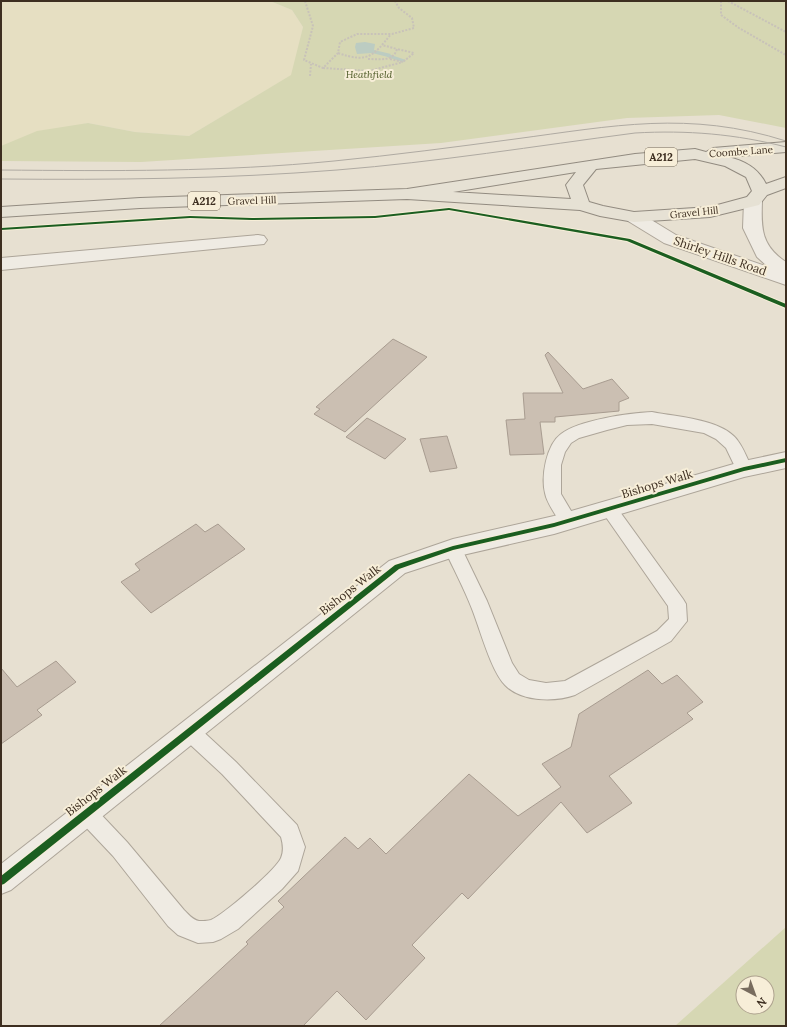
<svg xmlns="http://www.w3.org/2000/svg" width="787" height="1027" font-family="Lora,serif">
<style>
.farmland{fill:#e6dfc2}
.green{fill:#d6d7b3;fill-rule:evenodd}
.water{fill:#bcccc2}
.lines{fill:none;stroke-linecap:round;stroke-linejoin:round}
.stream{fill:#bcccc2;fill-rule:evenodd}
.building{fill:#cbbfb2;stroke:#a89c90}
.service-casing{stroke:#ada599;stroke-width:2}
.minor-casing{stroke:#ada599;stroke-width:2}
.tertiary-casing{stroke:#ada599;stroke-width:2}
.primary-casing{stroke:#928b80;stroke-width:2}
.path{stroke:#c8c2b9;stroke-width:2;stroke-dasharray:2 1.5;stroke-linecap:butt}
.service{fill:#efebe3;fill-rule:evenodd}
.minor{fill:#efebe3;fill-rule:evenodd}
.tertiary{fill:#efebe3;fill-rule:evenodd}
.primary{fill:#e6e1d4;fill-rule:evenodd}
.tram{stroke:#afaaa2;stroke-width:1}
.cycleway-casing{stroke:#f7eed8;stroke-width:2}
.cycleway{fill:#1b5e20;fill-rule:evenodd}
.labels{text-anchor:middle;stroke-width:4;stroke-linejoin:round;paint-order:stroke}
.far-park-label{font-size:10px;font-style:italic;fill:#4d5a26;stroke:#f7eed8}
.far-street-label{font-size:10px;fill:#3d2e20;stroke:#f7eed8}
.shield{fill:#f7eed8;stroke:#756857;stroke-width:1}
.shield-label{font-size:11px;font-weight:bold;fill:#3d2e20}
.street-label{font-size:12px;fill:#3d2e20;stroke:#f7eed8}
</style>
<rect width="100%" height="100%" fill="#e7e0d1"/>
<!-- farmland -->
<path class="farmland" d="M1,1h269l22,9 11,17 -11,48 -103,61 -54,-4 -47,-9 -87,23z"/>
<!-- green -->
<g class="green">
<path d="M270,1h516v127l-67,-13 -92,3 -186,25 -300,19 -140,-1v-15l36,-15 51,-8 47,9 54,4 102,-61 12,-48 -11,-17z"/>
<path d="M786,927v99h-111zM743,983h24v24h-24z"/>
</g>
<!-- water -->
<path class="water" d="M365,42l10,2 -1,6 17,4 -3,3 -16,-4 -15,1 -2,-7 1,-4z"/>
<g class="lines">
<!-- stream -->
<path class="stream" d="M387,55h4l15,5 -3,2 -16,-5z"/>
</g>
<!-- building -->
<g class="building">
<path d="M393,339l34,18 -82,75 -31,-18 6,-5 -4,-2z"/>
<path d="M548,352l35,37 29,-10 17,19 -10,4v9l-64,6v5h-15l4,32 -34,1 -4,-35 19,-1 -2,-26h40l-18,-38z"/>
<path d="M367,418l39,21 -21,20 -39,-22z"/>
<path d="M447,436l10,32 -27,4 -10,-33z"/>
<path d="M196,524l9,8 13,-8 27,25 -94,64 -30,-31 19,-12 -5,-6z"/>
<path d="M56,661l20,21 -39,28 5,5 -41,29v-76l16,19z"/>
<path d="M648,670l14,14 15,-9 26,27 -16,11 6,6 -84,57 23,27 -45,30 -26,-31 -93,97 -6,-6 -50,52 13,13 -59,62 -29,-29 -34,35h-144l89,-82 -2,-2 38,-35 -6,-6 67,-64 13,12 12,-11 16,16 83,-80 49,42 43,-29 -19,-23 29,-17 8,-33z"/>
</g>
<g class="lines">
<!-- service casing -->
<g class="service-casing">
<g id="service">
<path d="M652,412c25,5 71,7 86,29 6,8 10,19 14,28l-2,4 -6,2 -6,-2 -12,-25 -10,-9 -12,-6 -52,-9 -25,1 -20,5 -28,8 -8,5 -6,9 -4,13v29l16,27 -3,5 -6,2 -6,-2c-5,-10 -15,-22 -17,-33 -4,-16 1,-48 16,-59 18,-14 68,-21 91,-22z"/>
<path d="M609,504l6,1 68,94 3,5 1,17 -16,20 -96,54c-20,7 -54,7 -70,-10 -14,-14 -25,-56 -33,-76 -8,-21 -19,-41 -28,-61l3,-5 6,-2 6,2 28,58 25,62 7,11 10,6 17,3 19,-2 92,-50 12,-12 -1,-13 -67,-96 2,-5z"/>
<path d="M189,722l7,3 40,37 61,63 8,22 -7,24 -16,18 -44,40 -17,10 -8,3 -15,1 -20,-8 -10,-9 -55,-70 -34,-36 -3,-7 3,-7 7,-3 7,3 34,36 57,68c4,4 9,10 15,11 3,0 9,0 12,-1 12,-5 65,-50 70,-62 3,-7 2,-14 0,-21l-59,-63 -40,-37 -3,-6 3,-6z"/>
</g>
</g>
<!-- minor casing -->
<g class="minor-casing">
<g id="minor">
<path d="M258,235l6,1 3,4 -3,4 -263,26v-12z"/>
<path d="M786,452v16l-42,9 -190,57 -100,23 -49,16 -394,317 -10,4v-30l388,-303 64,-22 101,-23 190,-55z"/>
</g>
</g>
<!-- tertiary casing -->
<g class="tertiary-casing">
<path id="tertiary" d="M753,196l6,1 3,4c-1,27 -1,45 24,61v23l-122,-42 -36,-22 -3,-4 3,-4 6,-1 6,1 36,22 92,32 -11,-10 -14,-29 1,-27 3,-4z"/>
</g>
<!-- primary casing -->
<g class="primary-casing">
<path id="primary" d="M786,142v10l-58,5c17,4 30,11 38,27l20,-7v11l-19,7 -8,10 -49,12 -76,5 -34,-6 -20,-6 -173,-11 -267,9 -139,9v-10l139,-9 267,-9 228,-35 60,-5 11,3 7,-4zM695,159l30,7 21,11 6,14 -5,6 -37,10 -76,5 -31,-6 -14,-4 -6,-17 13,-16zM576,172l-10,13 5,14 -118,-7z"/>
</g>
<!-- path -->
<g class="path">
<path d="M305,1l8,25 -9,34 19,8 15,-15 2,-11 17,-8h35l22,-6 -2,-10 -13,-10 -4,-7"/>
<path d="M721,1v14l18,13 47,27"/>
<path d="M728,1l58,31"/>
<path d="M338,53c29,10 35,4 53,-19"/>
<path d="M368,59c12,0 25,3 29,-10l-15,-4"/>
<path d="M390,59l13,3 11,-9 -17,-4"/>
<path d="M323,68l46,3 34,-9"/>
<path d="M310,76l1,-12"/>
</g>
<!-- service -->
<use href="#service" class="service"/>
<!-- minor -->
<use href="#minor" class="minor"/>
<!-- tertiary -->
<use href="#tertiary" class="tertiary"/>
<!-- primary -->
<use href="#primary" class="primary"/>
<!-- tram -->
<g class="tram">
<path d="M1,170c111,1 222,2 333,-9 61,-6 121,-14 181,-22 98,-13 174,-29 271,2"/>
<path d="M1,179c112,1 224,0 336,-9 100,-8 199,-24 298,-37 52,-3 101,1 151,14"/>
</g>
<!-- cycleway casing -->
<g class="cycleway-casing">
<g id="cycleway">
<path d="M449,208l181,31 156,65v4l-159,-67 -178,-31 -74,8 -123,2 -62,-2 -189,12v-2l189,-12 62,2 123,-2z"/>
<path d="M786,458v4l-42,9 -190,56 -101,23 -54,19 -395,315 -3,1v-9l394,-311 58,-19 101,-23 190,-56z"/>
</g>
</g>
<!-- cycleway -->
<use href="#cycleway" class="cycleway"/>
</g>
<g class="labels">
<!-- far-park labels -->
<g class="far-park-label">
<text x="369" y="78">Heathfield</text>
</g>
<!-- far-street labels -->
<g class="far-street-label">
<text transform="translate(741 151) rotate(-4)" y="4">Coombe Lane</text>
<text transform="translate(252 200) rotate(-2)" y="4">Gravel Hill</text>
<text transform="translate(694 212) rotate(-6)" y="4">Gravel Hill</text>
</g>
<!-- shield labels -->
<g class="shield">
<rect x="645" y="148" width="32" height="18" rx="3"/>
<rect x="188" y="192" width="32" height="18" rx="3"/>
</g>
<g class="shield-label">
<text x="661" y="161">A212</text>
<text x="204" y="205">A212</text>
</g>
<!-- street labels -->
<g class="street-label">
<text transform="translate(720 256) rotate(19)" y="4">Shirley Hills Road</text>
<text transform="translate(657 484) rotate(-17)" y="4">Bishops Walk</text>
<text transform="translate(350 590) rotate(-38)" y="4">Bishops Walk</text>
<text transform="translate(96 791) rotate(-38)" y="4">Bishops Walk</text>
</g>
</g>
<!-- border -->
<rect width="787" height="1027" fill="none" stroke="#3d2e20" stroke-width="4"/>
<!-- north arrow -->
<g transform="translate(755 995) rotate(139)"><circle r="19" fill="#f7eed8" stroke="#ada18e"/>
<path d="M0-3L7 15L0 10L-7 15Z" fill="#786c5e"/>
<text y="-6" font-size="11" font-weight="bold" text-anchor="middle" fill="#3d2e20">N</text>
</g>
</svg>
